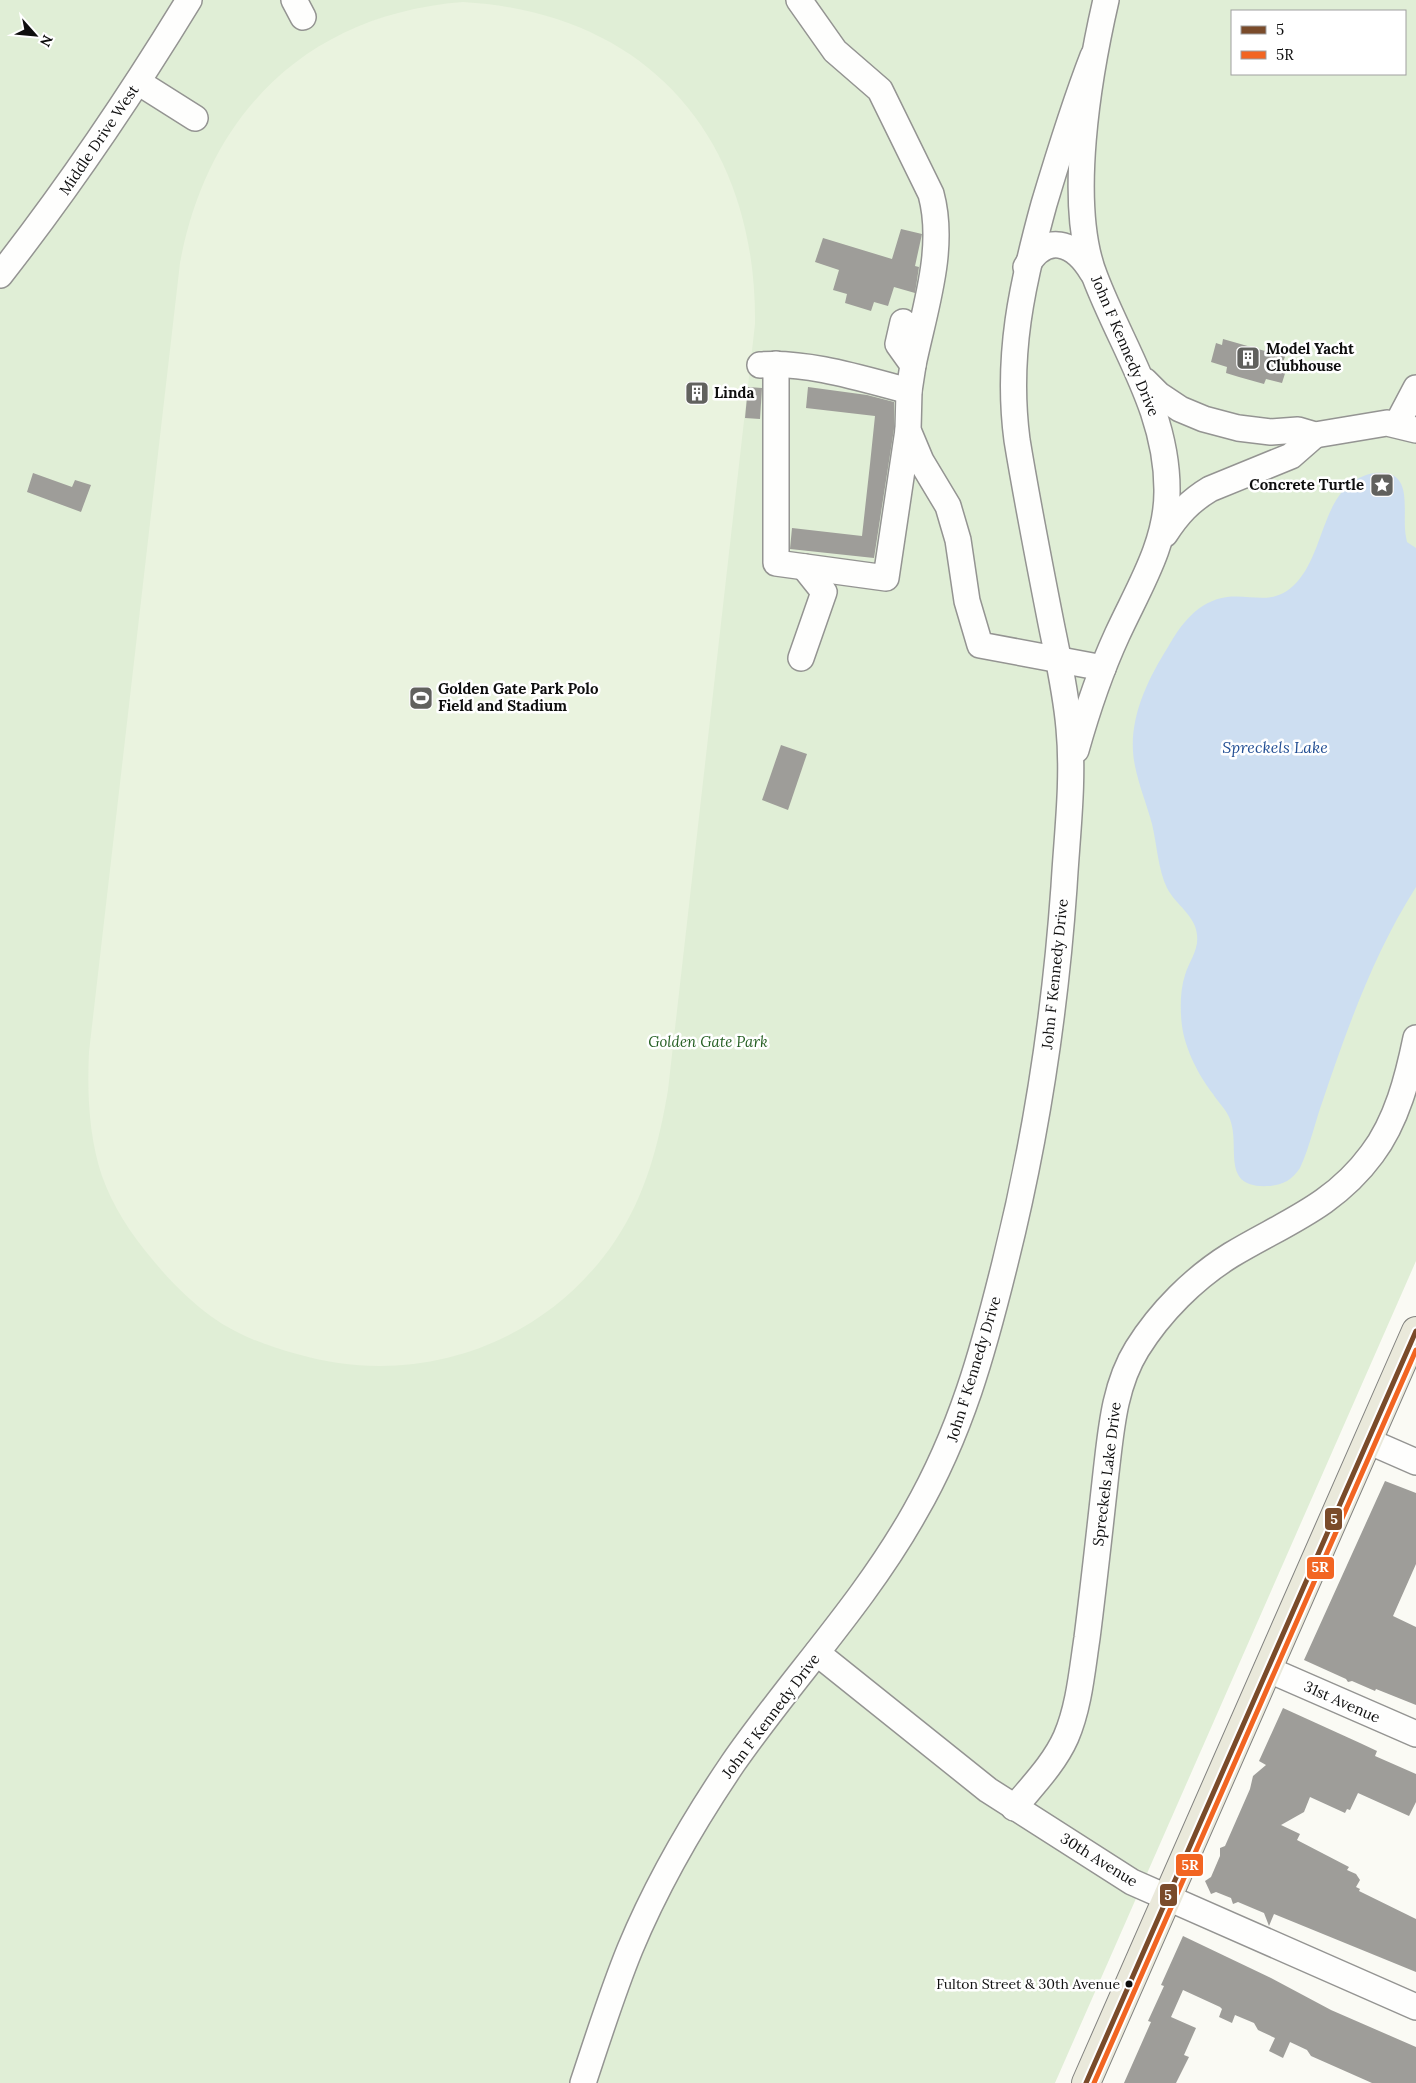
<svg xmlns="http://www.w3.org/2000/svg" width="1416" height="2083" font-family="Lora,serif">
<style>
.green{fill:#e0eed6;fill-rule:evenodd}
.pitch{fill:#eaf3df}
.water{fill:#cddef1}
.building{fill:#9e9d99}
.lines{fill:none;stroke-linecap:round;stroke-linejoin:round}
.minor-casing{stroke:#949492;stroke-width:28}
.major-casing{stroke:#82827f;stroke-width:30}
.minor{stroke:#fefefd;stroke-width:25}
.major{stroke:#eae9db;stroke-width:28}
.bus-1-casing{stroke:#fff;stroke-width:9}
.bus-2-casing{stroke:#fff;stroke-width:9}
.bus-1{stroke:#7a4b2a;stroke-width:5}
.bus-2{stroke:#f26522;stroke-width:5}
.bus-dot{fill:#0e0e0e;stroke:#fff;stroke-width:2}
.labels{text-anchor:middle;stroke-width:5;stroke-linejoin:round;paint-order:stroke}
.bus-label{font-size:14px;fill:#0e0e0e;stroke:#fff;text-anchor:end}
.street-label{font-size:15px;fill:#0e0e0e;stroke:#fff}
.poi-label{font-size:15px;font-weight:bold;fill:#0e0e0e;stroke:#fff;text-anchor:start}
.park-label{font-size:15px;font-style:italic;fill:#266024;stroke:#fff}
.water-label{font-size:16px;font-style:italic;fill:#234f94;stroke:#fff}
.line-badge{stroke:#fff;stroke-width:2}
.badge-label{font-size:14px;text-anchor:middle;font-weight:bold;fill:#fff}
</style>
<rect width="100%" height="100%" fill="#fafaf4"/>
<!-- green -->
<path class="green" d="M0,0h1416v1261l-361,822h-1055zM1232,11h173v63h-173z"/>
<!-- pitch -->
<path class="pitch" d="M463,2c187,11 294,138 292,322l-87,766c-9,53 -22,105 -53,151 -71,105 -199,148 -318,113 -30,-8 -60,-19 -85,-37 -23,-17 -42,-36 -60,-58 -21,-25 -39,-52 -50,-83 -13,-39 -15,-82 -13,-124l91,-789c28,-151 129,-249 283,-261z"/>
<!-- water -->
<path class="water" d="M1375,473c41,-4 26,38 31,64l1,5 9,6v339c-42,66 -68,139 -93,213 -8,22 -13,46 -23,68 -8,12 -17,17 -31,18 -51,3 -27,-41 -40,-69 -4,-9 -11,-15 -16,-23 -14,-18 -28,-45 -31,-68 -2,-16 -2,-36 3,-51 4,-14 14,-25 12,-40 -1,-19 -22,-31 -30,-47 -9,-19 -10,-43 -15,-64 -5,-19 -13,-38 -17,-58 -9,-42 11,-84 33,-119 13,-23 30,-46 59,-50 27,-3 47,10 70,-15 30,-33 25,-101 78,-109z"/>
<!-- building -->
<g class="building">
<path d="M901,229l21,5 -7,32 4,1 -4,26 -21,-6 -6,19 -14,-4 -3,9 -26,-8 2,-9 -14,-4 6,-20 -24,-8 8,-24 69,21z"/>
<path d="M1223,339l49,14 1,-3 13,4 -3,8 5,2 -6,19 -16,-4 -2,5 -25,-7 -13,-4 1,-6 -16,-5 5,-19 6,2z"/>
<path d="M748,387l14,1 -2,31 -15,-1z"/>
<path d="M808,387l59,8 27,7v27l-20,129 -84,-9 2,-21 70,8 8,-72 5,-48 -69,-8z"/>
<path d="M33,473l39,14 3,-7 16,5 -10,27 -54,-20z"/>
<path d="M781,745l26,9 -19,56 -26,-10z"/>
<path d="M1385,1481l31,12v71l-23,52 23,11v78l-40,-16 -1,2 -23,-10 -4,1 -2,-3 -42,-19z"/>
<path d="M1283,1708l77,35 17,8 -2,5 41,18v28l-7,14 -51,-23 -8,17 -3,-1 -2,4 -35,-16 -6,15 -23,13 19,9 -3,6 52,27 -2,3 9,4 4,6 -4,7 4,2 -1,2 57,28v53l-142,-58 -5,12 -5,-13 -26,-11 -5,2 -2,-6 -15,-6 -5,2 -6,-13 6,-4 9,-21v-8l5,-2 25,-57 3,-13 13,-11 -7,-4z"/>
<path d="M1183,1936l88,42 60,32 85,37v36h-44l-61,-27 -4,-6 -17,-8 -7,16 -14,-7 6,-13 -17,-8 -4,-7 -19,-8 -3,8 -13,-6 3,-8 -2,-2 -37,-17 -12,27 25,11 -12,27 5,2 -13,26h-52l27,-61 -3,-1 16,-35 -3,-1z"/>
</g>
<g class="lines">
<!-- minor casing -->
<g class="minor-casing">
<g id="minor">
<path d="M294,0l9,17"/>
<path d="M799,0l36,51 45,39 51,104c15,55 -7,117 -18,171"/>
<path d="M138,82l57,36"/>
<path d="M1026,267c20,-35 48,-25 66,5"/>
<path d="M0,275c69,-88 131,-180 189,-275"/>
<path d="M903,322l-5,22 15,21 -4,26 -1,39 13,31 27,45 10,34 9,61 13,44 123,23"/>
<path d="M776,364v199l110,15 22,-148"/>
<path d="M760,365c47,-4 103,14 149,26"/>
<path d="M1145,381l14,14 21,14 24,10 34,9 33,4 27,-2 17,5 72,-12 29,7"/>
<path d="M1397,424l19,-36"/>
<path d="M1165,534c13,-20 25,-33 45,-45l81,-33 24,-21"/>
<path d="M801,658l23,-66 -20,-25"/>
<path d="M1076,750c11,-39 24,-78 41,-115 21,-46 50,-91 50,-143 1,-80 -45,-144 -72,-215 -29,-72 -6,-203 11,-277"/>
<path d="M1368,1441l48,21"/>
<path d="M817,1653l171,137 144,92 284,125"/>
<path d="M1267,1669l149,65"/>
<path d="M1014,1808c18,-22 40,-44 52,-71 13,-30 16,-66 21,-99 7,-55 13,-110 19,-165 5,-42 8,-87 31,-124 23,-37 57,-71 94,-94 53,-32 102,-48 141,-101 25,-33 36,-77 44,-116"/>
<path d="M583,2083c15,-45 29,-90 47,-134 27,-65 63,-127 103,-186 59,-85 131,-160 182,-251 46,-80 68,-160 90,-249 31,-124 50,-248 59,-376 3,-53 10,-106 5,-159 -3,-36 -11,-70 -18,-105 -12,-61 -24,-122 -34,-183 -11,-84 5,-156 27,-236 15,-50 30,-99 49,-148"/>
</g>
</g>
<!-- major casing -->
<g class="major-casing">
<path id="major" d="M1086,2083l330,-752"/>
</g>
<!-- minor -->
<use href="#minor" class="minor"/>
<!-- major -->
<use href="#major" class="major"/>
<!-- bus-1 casing -->
<g class="bus-1-casing">
<path id="bus-1" d="M1086,2083l330,-752"/>
</g>
<!-- bus-2 casing -->
<g class="bus-2-casing">
<path id="bus-2" d="M1094,2083l322,-733"/>
</g>
<!-- bus-1 -->
<use href="#bus-1" class="bus-1"/>
<!-- bus-2 -->
<use href="#bus-2" class="bus-2"/>
</g>
<!-- icons -->
<defs>
<g id="building-square" transform="scale(1.25)"><rect x="-9" y="-9" width="18" height="18" rx="4" fill="#61615e" stroke="#fff"/><path d="M-4-6H4V6H1V3H-1V6H-4ZM-2.5-4.3h1.7v1.8h-1.7ZM.8-4.3h1.7v1.8H.8ZM-2.5-1h1.7V.8h-1.7ZM.8-1h1.7V.8H.8Z" fill="#fff"/></g>
<g id="sight-square" transform="scale(1.25)"><rect x="-9" y="-9" width="18" height="18" rx="4" fill="#61615e" stroke="#fff"/><path d="M0-6L1.8-2.2L6-1.7L2.9 1.2L3.7 5.4L0 3.3L-3.7 5.4L-2.9 1.2L-6-1.7L-1.8-2.2Z" fill="#fff"/></g>
<g id="stadium-square" transform="scale(1.25)"><rect x="-9" y="-9" width="18" height="18" rx="4" fill="#61615e" stroke="#fff"/><path d="M0-5a6.5 5 0 1 0 0 10a6.5 5 0 1 0 0-10ZM-3.5-1.8h7v3.6h-7Z" fill="#fff"/></g>
</defs>
<g fill-rule="evenodd">
<use href="#building-square" x="1248" y="358"/>
<use href="#building-square" x="697" y="393"/>
<use href="#sight-square" x="1382" y="485"/>
<use href="#stadium-square" x="421" y="698"/>
</g>
<!-- markers -->
<circle class="bus-dot" cx="1129" cy="1984" r="4.5"/>
<g class="labels">
<!-- bus labels -->
<g class="bus-label">
<text x="1120" y="1989">Fulton Street &amp; 30th Avenue</text>
</g>
<!-- street labels -->
<g class="street-label">
<text transform="translate(99 140) rotate(-56)" y="5">Middle Drive West</text>
<text transform="translate(1125 346) rotate(67)" y="5">John F Kennedy Drive</text>
<text transform="translate(1055 974) rotate(-84)" y="5">John F Kennedy Drive</text>
<text transform="translate(974 1369) rotate(-73)" y="5">John F Kennedy Drive</text>
<text transform="translate(1107 1474) rotate(-83)" y="5">Spreckels Lake Drive</text>
<text transform="translate(1342 1702) rotate(24)" y="5">31st Avenue</text>
<text transform="translate(771 1716) rotate(-53)" y="5">John F Kennedy Drive</text>
<text transform="translate(1099 1860) rotate(32)" y="5">30th Avenue</text>
</g>
<!-- poi labels -->
<g class="poi-label">
<text x="1266" y="354">Model Yacht<tspan x="1266" dy="17">Clubhouse</tspan></text>
<text x="714" y="398">Linda</text>
<text x="1364" y="490" text-anchor="end">Concrete Turtle</text>
<text x="438" y="694">Golden Gate Park Polo<tspan x="438" dy="17">Field and Stadium</tspan></text>
</g>
<!-- park labels -->
<g class="park-label">
<text x="708" y="1047">Golden Gate Park</text>
</g>
<!-- water labels -->
<g class="water-label">
<text x="1275" y="753">Spreckels Lake</text>
</g>
</g>
<g class="line-badge">
<rect x="1324" y="1507" width="19" height="24" rx="5" fill="#7a4b2a"/>
<rect x="1306" y="1556" width="29" height="24" rx="5" fill="#f26522"/>
<rect x="1175" y="1853" width="29" height="24" rx="5" fill="#f26522"/>
<rect x="1159" y="1883" width="19" height="24" rx="5" fill="#7a4b2a"/>
</g>
<g class="badge-label">
<text x="1334" y="1524">5</text>
<text x="1320" y="1572">5R</text>
<text x="1190" y="1870">5R</text>
<text x="1168" y="1900">5</text>
</g>
<!-- legend -->
<rect x="1231" y="10" width="175" height="65" fill="#ffffff" stroke="#9f9f9f"/>
<rect x="1241" y="26" width="25" height="8" fill="#7a4b2a" stroke="#9f9f9f"/>
<text x="1276" y="35" font-size="15" fill="#0e0e0e">5</text>
<rect x="1241" y="51" width="25" height="8" fill="#f26522" stroke="#9f9f9f"/>
<text x="1276" y="60" font-size="15" fill="#0e0e0e">5R</text>
<!-- north arrow -->
<g transform="translate(35 35) rotate(117)" stroke="#ffffff" stroke-width="4" paint-order="stroke">
<path d="M0-4L9 19L0 12L-9 19Z" fill="#0e0e0e"/>
<text y="-8" font-size="14" font-weight="bold" text-anchor="middle" fill="#0e0e0e">N</text>
</g>
</svg>
